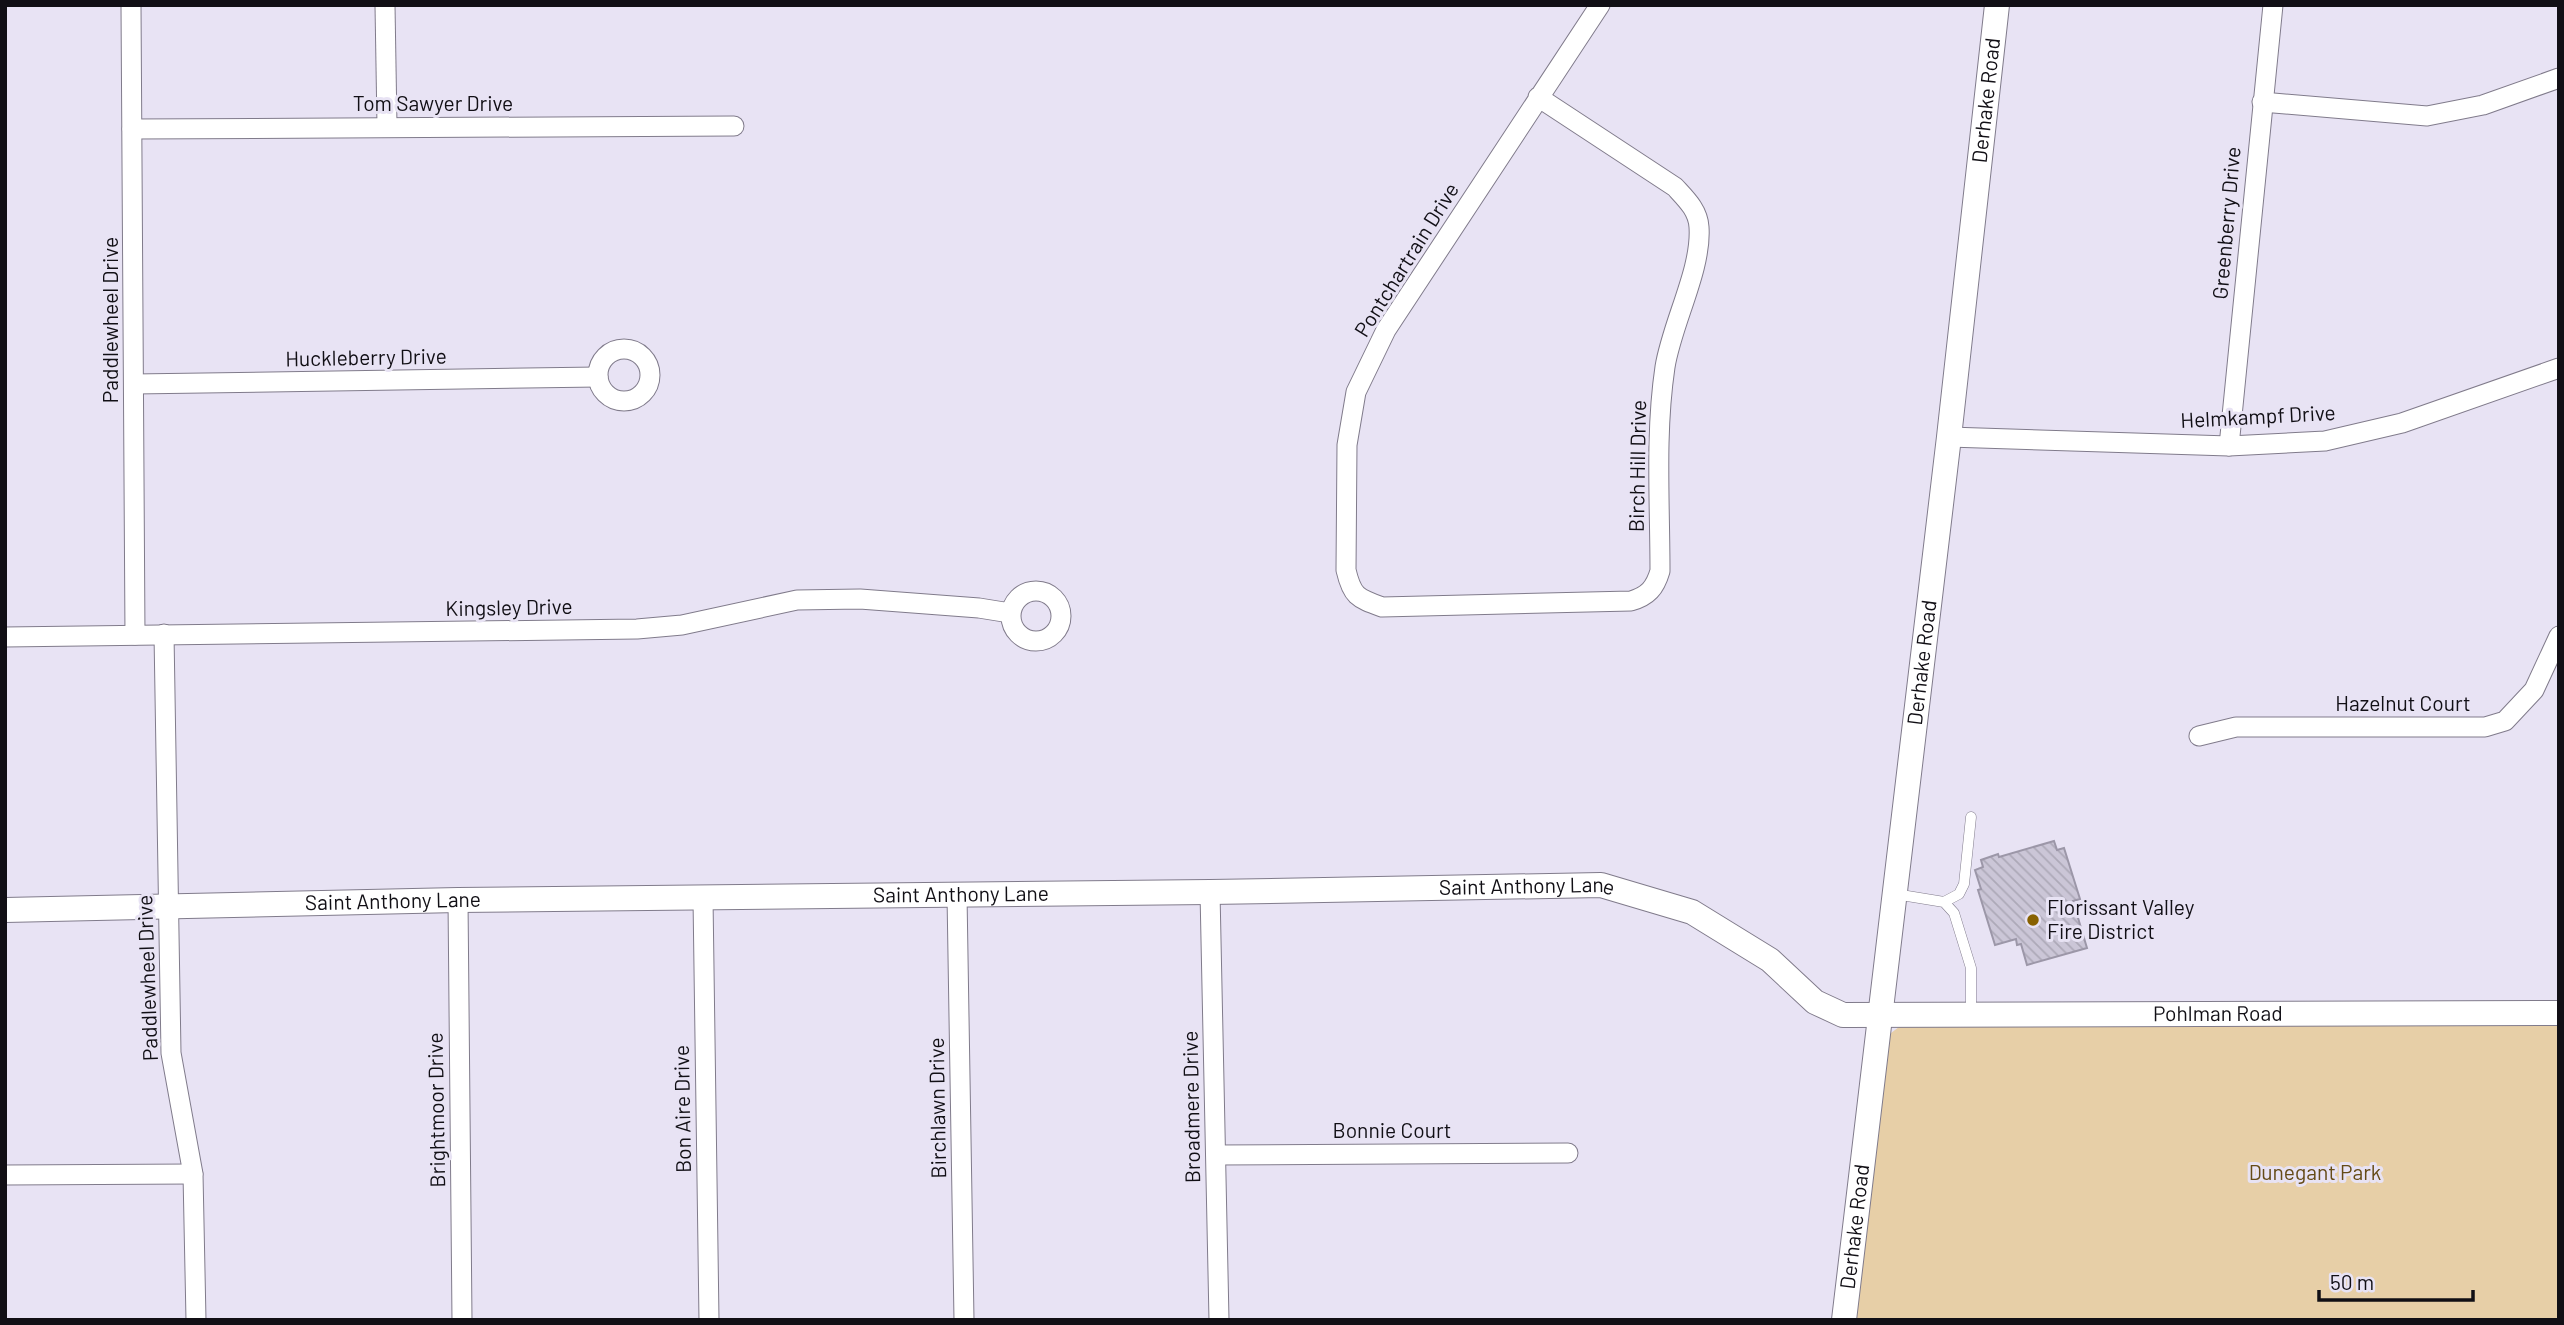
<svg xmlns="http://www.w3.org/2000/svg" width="2564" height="1325" font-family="Barlow,sans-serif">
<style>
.park{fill:#e7cfa7}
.building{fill:url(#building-back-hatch);stroke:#9c97a8;stroke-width:2}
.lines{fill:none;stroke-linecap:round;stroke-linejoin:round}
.service-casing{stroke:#807b8b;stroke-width:11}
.minor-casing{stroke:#807b8b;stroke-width:21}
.tertiary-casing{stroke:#807b8b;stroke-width:26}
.service{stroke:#fff;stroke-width:10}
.minor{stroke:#fff;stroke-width:19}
.tertiary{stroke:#fff;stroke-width:24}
.poi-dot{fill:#886100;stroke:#e8e3f4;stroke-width:2.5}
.labels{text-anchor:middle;stroke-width:6;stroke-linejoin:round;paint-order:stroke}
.street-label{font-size:21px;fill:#110f15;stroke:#e8e3f4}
.poi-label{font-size:21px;fill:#110f15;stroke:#e8e3f4;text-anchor:start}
.park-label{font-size:21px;fill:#654b17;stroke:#e8e3f4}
</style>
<defs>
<pattern id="building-back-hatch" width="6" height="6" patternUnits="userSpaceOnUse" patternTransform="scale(1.75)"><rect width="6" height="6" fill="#cbc6d7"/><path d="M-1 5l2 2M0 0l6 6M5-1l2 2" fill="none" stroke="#ada9b8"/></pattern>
</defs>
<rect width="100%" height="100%" fill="#e8e3f4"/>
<!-- park -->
<path class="park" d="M2559,1025v295h-704l32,-275 4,-12 8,-6z"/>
<!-- building -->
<path class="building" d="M2054,841l3,9 7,-2 16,51 -7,2 14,47 -60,17 -6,-21 -4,1 -1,-6 -21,6 -17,-55 3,-1 -6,-19 8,-3 -2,-7 17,-6 1,3z"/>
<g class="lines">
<!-- service casing -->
<g class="service-casing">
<g id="service">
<path d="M1895,894l49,8 10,11 17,55v44"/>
<path d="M1944,902l15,-8 5,-10 7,-67"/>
</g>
</g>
<!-- minor casing -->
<g class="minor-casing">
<g id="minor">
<path d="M131,5l4,630"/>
<path d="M385,5l2,121"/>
<path d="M1538,97l137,90c11,12 23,23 24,40 3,42 -27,96 -34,140 -10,67 -5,136 -5,204 -5,17 -12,25 -29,30l-249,6c-25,-9 -30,-11 -36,-37l1,-125 9,-53 30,-62 214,-325"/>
<path d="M2262,102l165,14 56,-11 76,-27"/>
<path d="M132,129l602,-3"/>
<circle cx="624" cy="375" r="26"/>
<path d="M134,384l464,-7"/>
<path d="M1949,437l280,9 96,-5 77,-18 157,-55"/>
<path d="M2229,446l44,-441"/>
<circle cx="1036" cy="616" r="25"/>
<path d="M164,634l7,419 22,121 3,146"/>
<path d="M5,637l632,-8 45,-4 115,-25 63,-1 119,9 31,5"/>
<path d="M2199,736l37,-9h249l20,-6 29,-31 25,-54"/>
<path d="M1210,892l9,428"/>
<path d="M957,895l7,425"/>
<path d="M703,898l6,422"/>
<path d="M458,900l4,420"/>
<path d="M1216,1155l352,-2"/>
<path d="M5,1175l188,-1"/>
</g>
</g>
<!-- tertiary casing -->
<g class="tertiary-casing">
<g id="tertiary">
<path id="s1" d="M5,910l453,-10 752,-8 391,-7 91,27 78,48 45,42 28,13 716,-2"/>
<path id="s2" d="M1844,1320l105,-883 48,-432"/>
</g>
</g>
<!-- service -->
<use href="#service" class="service"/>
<!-- minor -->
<use href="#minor" class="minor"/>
<!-- tertiary -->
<use href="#tertiary" class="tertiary"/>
</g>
<!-- markers -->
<circle class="poi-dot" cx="2033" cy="920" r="7"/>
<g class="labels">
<!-- street labels -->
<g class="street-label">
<text dy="7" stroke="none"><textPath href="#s2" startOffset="1228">Derhake Road</textPath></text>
<text x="433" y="111">Tom Sawyer Drive</text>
<text transform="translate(2227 223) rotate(-85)" y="7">Greenberry Drive</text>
<text transform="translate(1407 260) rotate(-58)" y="7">Pontchartrain Drive</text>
<text transform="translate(111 320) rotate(-90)" y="7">Paddlewheel Drive</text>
<text transform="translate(366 358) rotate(-1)" y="7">Huckleberry Drive</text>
<text transform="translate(2258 417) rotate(-3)" y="7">Helmkampf Drive</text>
<text transform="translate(1638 466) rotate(-89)" y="7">Birch Hill Drive</text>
<text transform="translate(509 608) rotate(-1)" y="7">Kingsley Drive</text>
<text dy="7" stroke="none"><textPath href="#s2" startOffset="662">Derhake Road</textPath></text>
<text x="2403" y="711">Hazelnut Court</text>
<text dy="7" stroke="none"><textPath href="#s1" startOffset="1522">Saint Anthony Lane</textPath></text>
<text dy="7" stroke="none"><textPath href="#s1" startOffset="956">Saint Anthony Lane</textPath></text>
<text dy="7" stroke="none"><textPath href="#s1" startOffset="388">Saint Anthony Lane</textPath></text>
<text transform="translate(148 978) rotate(-92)" y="7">Paddlewheel Drive</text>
<text dy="7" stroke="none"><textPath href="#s1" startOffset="2250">Pohlman Road</textPath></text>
<text transform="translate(1192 1107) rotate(-91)" y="7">Broadmere Drive</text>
<text transform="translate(938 1108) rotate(-91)" y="7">Birchlawn Drive</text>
<text transform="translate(683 1109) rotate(-91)" y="7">Bon Aire Drive</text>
<text transform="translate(437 1110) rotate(-91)" y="7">Brightmoor Drive</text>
<text x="1392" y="1138">Bonnie Court</text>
<text dy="7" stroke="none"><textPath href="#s2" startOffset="94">Derhake Road</textPath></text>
</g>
<!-- poi labels -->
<g class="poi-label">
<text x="2047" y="915">Florissant Valley<tspan x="2047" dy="24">Fire District</tspan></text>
</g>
<!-- park labels -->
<g class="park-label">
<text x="2315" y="1180">Dunegant Park</text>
</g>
</g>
<!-- border -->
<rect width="2564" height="1325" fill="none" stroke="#110f15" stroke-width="14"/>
<!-- scale -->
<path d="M2319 1290v10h154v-10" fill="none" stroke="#110f15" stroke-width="3.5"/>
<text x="2330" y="1290" font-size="21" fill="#110f15" stroke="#e8e3f4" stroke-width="5" paint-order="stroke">50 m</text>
</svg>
